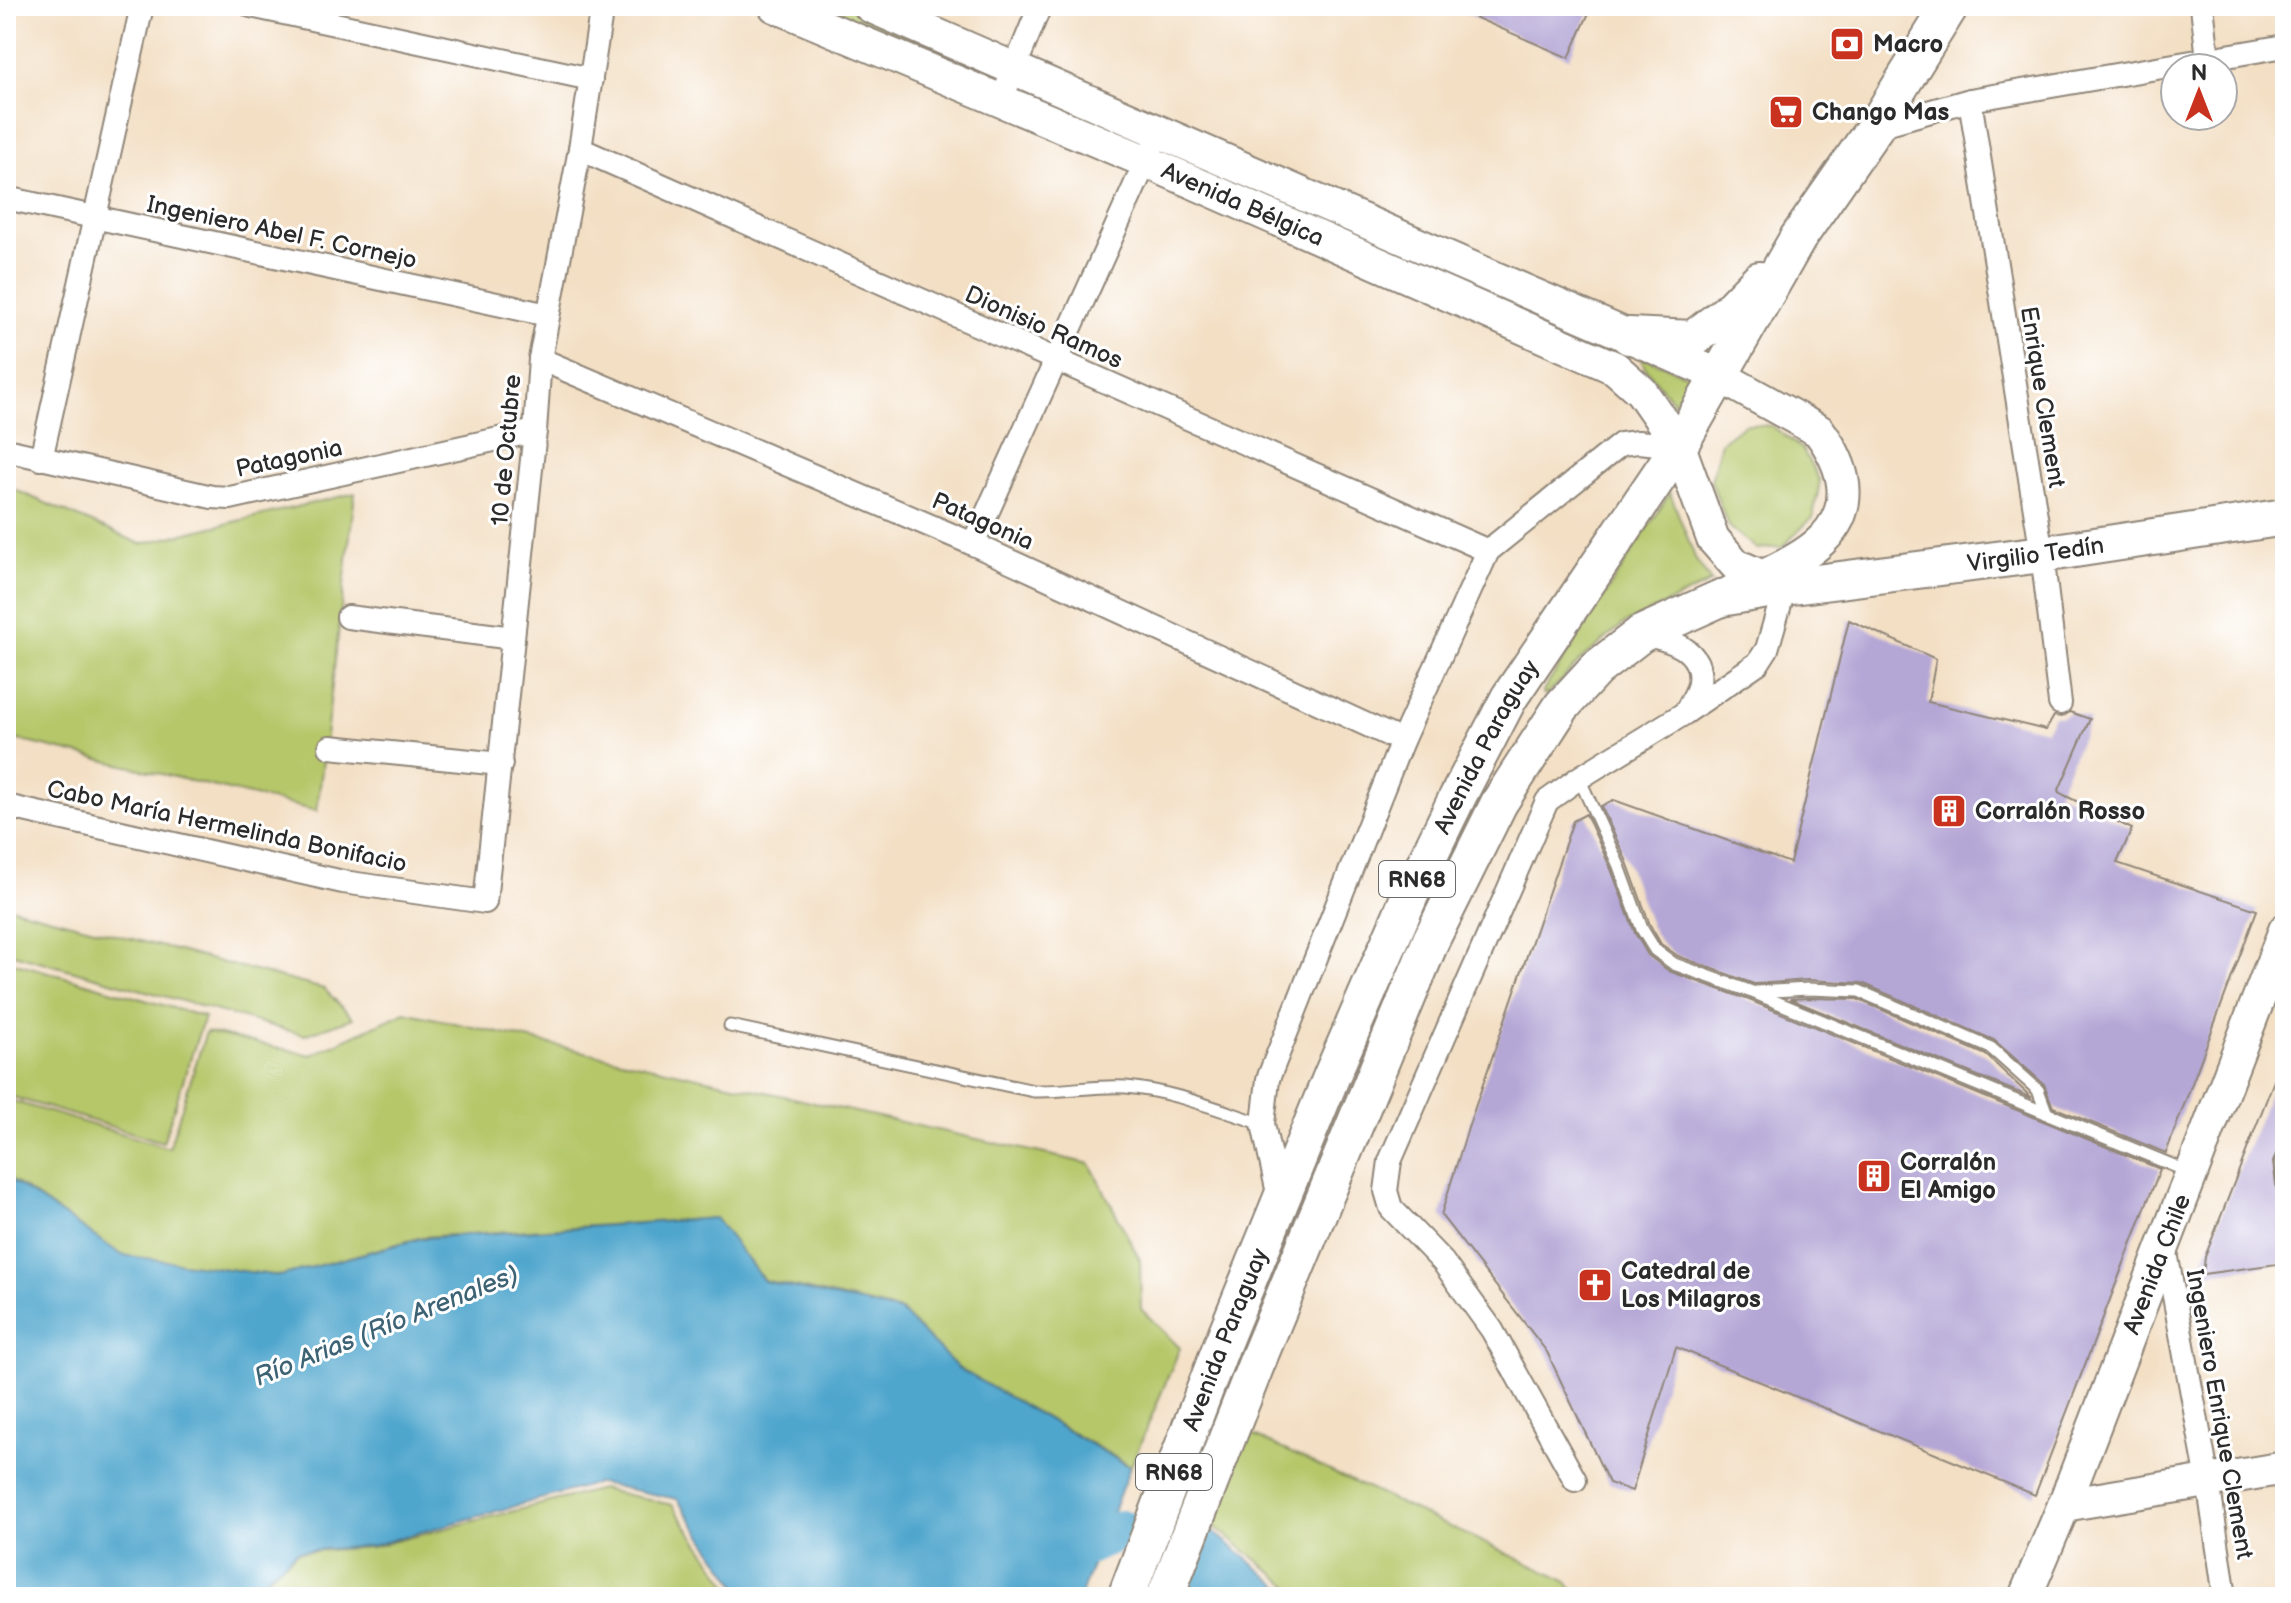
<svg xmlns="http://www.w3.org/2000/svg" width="2291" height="1603" font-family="'Balsamiq Sans',sans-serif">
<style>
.green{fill:#b6c76b;stroke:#70794b;stroke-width:2}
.water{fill:#50a6cd;stroke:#3e687c;stroke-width:2}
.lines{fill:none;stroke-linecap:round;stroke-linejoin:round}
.river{stroke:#50a6cd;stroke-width:40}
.building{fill:#b4a6d5}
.lane-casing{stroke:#8f8578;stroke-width:15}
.street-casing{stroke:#8f8578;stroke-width:26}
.secondary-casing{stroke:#8f8578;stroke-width:36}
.primary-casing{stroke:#8f8578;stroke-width:40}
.lane{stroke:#fff;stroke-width:11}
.street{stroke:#fff;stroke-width:22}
.secondary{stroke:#fff;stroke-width:32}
.primary{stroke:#fff;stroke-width:36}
.labels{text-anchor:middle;stroke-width:6;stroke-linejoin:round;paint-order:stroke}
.shield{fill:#fff;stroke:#6b6b6b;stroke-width:2}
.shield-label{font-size:22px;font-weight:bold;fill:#2b2b2b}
.poi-label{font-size:24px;font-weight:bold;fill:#2b2b2b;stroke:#fff;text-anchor:start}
.street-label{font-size:24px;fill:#2b2b2b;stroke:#fff}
.water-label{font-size:26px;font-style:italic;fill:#3c6274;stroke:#fff}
</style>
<rect width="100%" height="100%" fill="#fff"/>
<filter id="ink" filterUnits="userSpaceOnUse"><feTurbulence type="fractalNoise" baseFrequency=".0125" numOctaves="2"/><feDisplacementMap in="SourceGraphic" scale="16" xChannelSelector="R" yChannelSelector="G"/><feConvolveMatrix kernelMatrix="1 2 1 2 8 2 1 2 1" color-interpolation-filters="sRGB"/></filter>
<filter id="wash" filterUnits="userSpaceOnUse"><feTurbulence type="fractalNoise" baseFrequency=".006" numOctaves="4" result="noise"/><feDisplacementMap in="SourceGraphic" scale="32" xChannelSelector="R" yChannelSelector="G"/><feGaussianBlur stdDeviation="1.8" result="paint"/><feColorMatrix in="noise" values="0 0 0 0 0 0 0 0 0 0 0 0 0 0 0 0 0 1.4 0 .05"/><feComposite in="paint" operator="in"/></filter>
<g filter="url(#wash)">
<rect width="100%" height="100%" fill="#f3dfc4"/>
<!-- green -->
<g class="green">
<path d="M816,6h33l126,56 4,3 -3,9z"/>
<path d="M1641,356l49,20 -16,27 -30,-37z"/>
<path d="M1745,424l27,2 30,23 18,32 -7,36 -31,30 -25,2 -29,-23 -17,-45 10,-39z"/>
<path d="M6,486l135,58 214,-51 -38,318 -311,-74z"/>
<path d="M1670,493l26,67 15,22 -89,43 -42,36 -33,34 -5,-2z"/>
<path d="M6,906l318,83 29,29 -49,17 -298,-83z"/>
<path d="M6,960l198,57 -41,125 -157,-47z"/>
<path d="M405,1012l685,152 50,96 1,49 39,39 -49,118 -173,-98 -57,-57 -137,-31 -49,-62 -293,19 -142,39 -158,-21 -116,-79v-77l163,49 37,-116 105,23z"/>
<path d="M1246,1432l320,149 12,16h-275l-94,-75z"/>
<path d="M601,1489l71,16 62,87 11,5h-500l53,-45 74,-5z"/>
</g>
<!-- water -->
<g class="water">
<path d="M6,1177l116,78 158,21 142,-38 293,-20 49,63 137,31 57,56 172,99 -50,130h-321l-21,-10 -61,-88 -79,-16 -227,63 -73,5 -57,46 -113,-8 -28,8h-94z"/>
<path d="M1207,1526l86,71h-114z"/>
</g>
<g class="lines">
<!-- river -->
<path class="river" d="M1051,1556l40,-12 30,-14 83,23 54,44"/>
</g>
<g id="blocks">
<!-- building -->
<g class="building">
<path d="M1449,6h143l-23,52z"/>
<path d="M1849,620l87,39 -8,43 118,28 8,-14 8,1 8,-5 20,7 -32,73 74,37 -15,34 140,47 -91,243 -113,-46 -9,-23 -50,-44 -132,-57 -54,-3 -54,4 -76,-28 -17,-12 -11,-19 -23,-63 -26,-56 13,-6 176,63z"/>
<path d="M1586,814l25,55 24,64 13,22 21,16 80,29 411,169 -125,326 -359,-148 -44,144 -23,-8 -62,-131 -106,-137 27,-87 105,-307z"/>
<path d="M1808,998l49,1 129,56 46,43 -242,-99z"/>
<path d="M2284,1055l1,99h-9l-3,8 4,30 8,6v65l-82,11 2,-17z"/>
</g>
</g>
</g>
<g filter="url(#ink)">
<use href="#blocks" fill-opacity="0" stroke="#8f8578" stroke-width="2"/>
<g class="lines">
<!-- lane casing -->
<g class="lane-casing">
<g id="lane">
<path d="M1579,778l40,88 23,63 13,21 19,14 78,28 437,180"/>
<path d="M1756,992l52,-3 51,2 132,57 47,42 9,24"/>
<path d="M730,1026l304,65c31,1 62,-6 92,-4 47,4 93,23 137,37"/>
<path d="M2281,1161l4,29"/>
</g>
</g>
<!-- street casing -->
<g class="street-casing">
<g id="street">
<path d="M251,6l340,73"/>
<path d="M2202,6l6,53"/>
<path d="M1970,100l72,454 18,149"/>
<path d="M1001,101l39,-95"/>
<path d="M1875,127l95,-27 315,-54"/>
<path d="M580,149l908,402"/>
<path d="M6,198l542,117"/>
<path d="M540,359l433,185 429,197"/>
<path d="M6,450l206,47 18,1 305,-67"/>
<path d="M41,459l101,-453"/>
<path d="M973,544l178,-394"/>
<path d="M348,617l165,21"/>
<path d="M1642,634c26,5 62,14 57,49 -1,9 -9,20 -13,29"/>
<path d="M330,747l171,17"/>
<path d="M6,806l337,76 142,20 50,-471 5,-72 40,-210 22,-143"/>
<path d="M1279,1198l-16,-74 5,-45 134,-338 86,-190 133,-107 17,-2 41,4"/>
<path d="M2165,1247l43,234 17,116"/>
<path d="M1575,1480l-83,-150 -49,-68 -52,-54 -5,-17 4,-30 157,-360 32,-23 106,-65 73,-50 9,-14 18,-62"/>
</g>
</g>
<!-- secondary casing -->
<g class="secondary-casing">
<g id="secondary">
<path id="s1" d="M775,6l370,155 470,207 26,23 38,55 34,93 23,26 38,17"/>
<path d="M870,6l848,369 101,56c25,34 38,74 4,108 -21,22 -65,39 -93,54"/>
<path d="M2064,1505l221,-37"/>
<path id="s2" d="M2025,1597l39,-92 221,-575"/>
</g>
</g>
<!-- primary casing -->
<g class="primary-casing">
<g id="primary">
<path d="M1629,336l64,3 35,-27 31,-32"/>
<path id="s3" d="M1126,1597l95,-250 111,-272 81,-187 44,-90 52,-100 170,-252 119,-208 77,-111 75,-121"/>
<path id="s4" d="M1165,1597l94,-240 172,-417 68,-137 63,-97 34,-37 45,-35 80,-36 64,-11 257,-33 243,-37"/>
</g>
</g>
<!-- lane -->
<use href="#lane" class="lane"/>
<!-- street -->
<use href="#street" class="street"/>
<!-- secondary -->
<use href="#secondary" class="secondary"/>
<!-- primary -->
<use href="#primary" class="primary"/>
</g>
</g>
<!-- icons -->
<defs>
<g id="bank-square" transform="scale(1.8)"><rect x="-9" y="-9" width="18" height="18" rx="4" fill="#c8321e" stroke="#fff"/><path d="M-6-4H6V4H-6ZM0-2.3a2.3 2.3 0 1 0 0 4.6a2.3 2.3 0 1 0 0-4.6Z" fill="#fff"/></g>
<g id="supermarket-square" transform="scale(1.8)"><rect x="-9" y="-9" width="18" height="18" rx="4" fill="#c8321e" stroke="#fff"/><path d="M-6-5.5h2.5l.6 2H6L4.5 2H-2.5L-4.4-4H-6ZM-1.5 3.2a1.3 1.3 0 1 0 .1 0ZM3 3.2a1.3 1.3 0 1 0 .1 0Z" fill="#fff"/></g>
<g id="building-square" transform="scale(1.8)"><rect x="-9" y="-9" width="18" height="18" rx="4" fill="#c8321e" stroke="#fff"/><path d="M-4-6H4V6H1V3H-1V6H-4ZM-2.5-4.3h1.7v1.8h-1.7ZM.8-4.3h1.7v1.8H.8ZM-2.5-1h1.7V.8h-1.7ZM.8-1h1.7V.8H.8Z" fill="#fff"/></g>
<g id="church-square" transform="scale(1.8)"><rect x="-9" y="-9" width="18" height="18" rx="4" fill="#c8321e" stroke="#fff"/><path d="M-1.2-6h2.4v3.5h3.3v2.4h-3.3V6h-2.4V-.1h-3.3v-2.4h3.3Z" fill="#fff"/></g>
</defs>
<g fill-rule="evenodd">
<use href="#bank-square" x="1847" y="44"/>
<use href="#supermarket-square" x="1786" y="112"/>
<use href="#building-square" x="1949" y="811"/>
<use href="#building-square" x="1874" y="1176"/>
<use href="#church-square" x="1595" y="1285"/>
</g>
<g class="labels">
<!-- shield labels -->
<g class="shield">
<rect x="1379" y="861" width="76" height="36" rx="6"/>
<rect x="1136" y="1454" width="76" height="36" rx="6"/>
</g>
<g class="shield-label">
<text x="1417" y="887">RN68</text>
<text x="1174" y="1480">RN68</text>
</g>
<!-- poi labels -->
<g class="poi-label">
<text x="1873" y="52">Macro</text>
<text x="1812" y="120">Chango Mas</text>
<text x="1975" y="819">Corralón Rosso</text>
<text x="1900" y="1170">Corralón<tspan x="1900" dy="28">El Amigo</tspan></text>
<text x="1621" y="1279">Catedral de<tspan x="1621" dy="28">Los Milagros</tspan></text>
</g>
<!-- street labels -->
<g class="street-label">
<text dy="8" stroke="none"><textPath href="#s1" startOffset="508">Avenida Bélgica</textPath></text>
<text transform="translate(282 232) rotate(12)" y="8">Ingeniero Abel F. Cornejo</text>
<text transform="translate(1044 327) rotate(24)" y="8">Dionisio Ramos</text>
<text transform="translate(2043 397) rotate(81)" y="8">Enrique Clement</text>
<text transform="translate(506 450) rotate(-85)" y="8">10 de Octubre</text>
<text transform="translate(289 458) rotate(-12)" y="8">Patagonia</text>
<text transform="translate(983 521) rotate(24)" y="8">Patagonia</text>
<text dy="8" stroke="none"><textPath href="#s4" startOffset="1490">Virgilio Tedín</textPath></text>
<text dy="8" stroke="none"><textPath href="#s3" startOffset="924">Avenida Paraguay</textPath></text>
<text transform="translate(227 826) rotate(12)" y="8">Cabo María Hermelinda Bonifacio</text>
<text dy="8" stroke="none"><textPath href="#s2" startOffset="358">Avenida Chile</textPath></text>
<text dy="8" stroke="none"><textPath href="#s3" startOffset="276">Avenida Paraguay</textPath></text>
<text transform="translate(2220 1414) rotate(80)" y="8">Ingeniero Enrique Clement</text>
</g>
<!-- water labels -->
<g class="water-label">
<text transform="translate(386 1325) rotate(-22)" y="9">Río Arias (Río Arenales)</text>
</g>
</g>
<!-- margin -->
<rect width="2291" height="1603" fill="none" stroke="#fff" stroke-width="32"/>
<!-- north arrow -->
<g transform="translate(2199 92)"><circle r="38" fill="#ffffff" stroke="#aaaaaa" stroke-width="2"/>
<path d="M0-6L14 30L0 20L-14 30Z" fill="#c8321e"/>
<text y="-12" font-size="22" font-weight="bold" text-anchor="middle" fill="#2b2b2b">N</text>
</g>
</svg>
